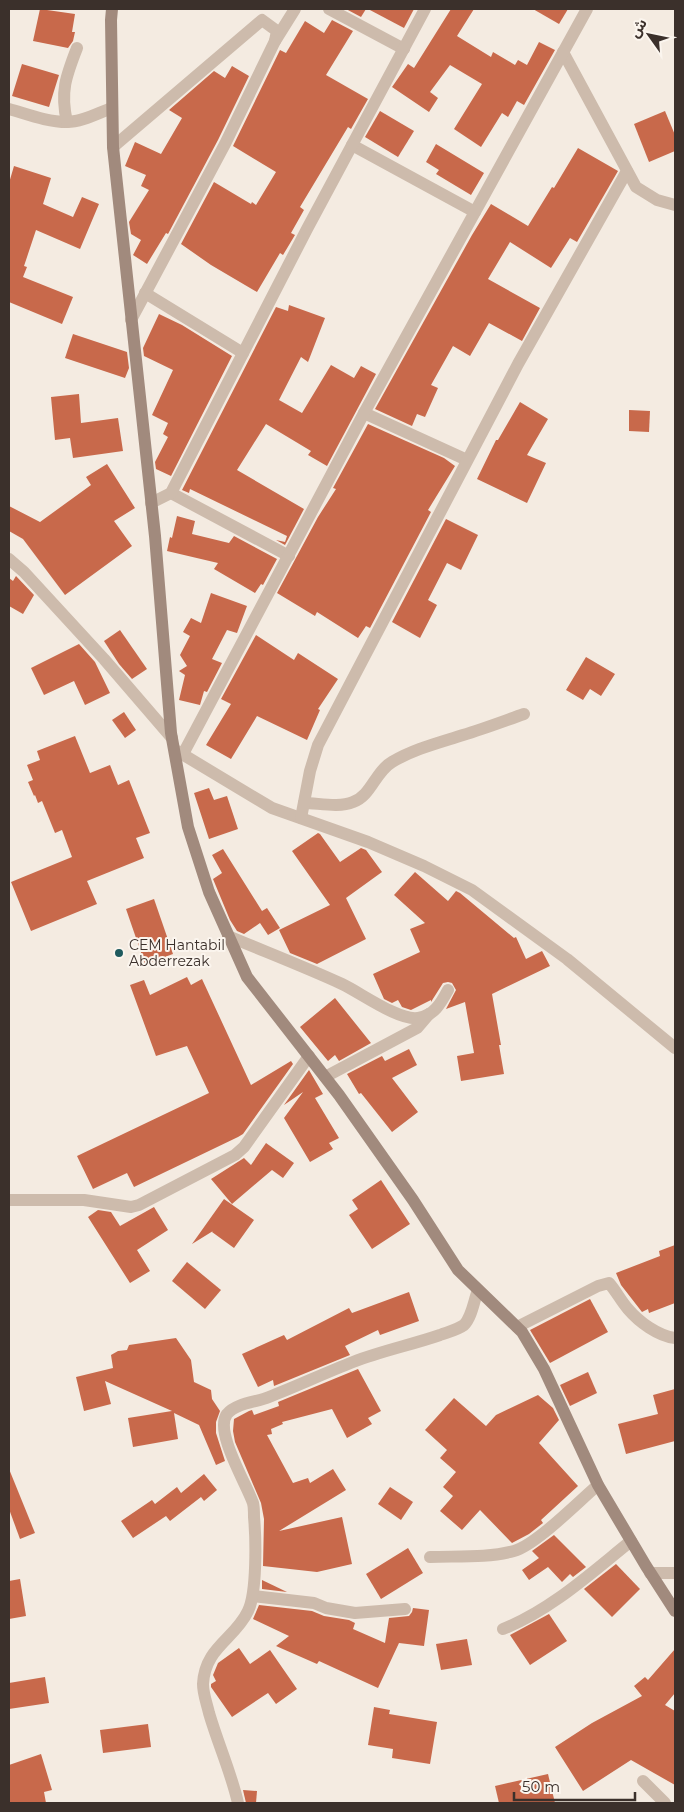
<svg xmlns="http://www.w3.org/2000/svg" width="684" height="1812" font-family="Montserrat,'Noto Sans Arabic',sans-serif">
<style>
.building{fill:#c8694b}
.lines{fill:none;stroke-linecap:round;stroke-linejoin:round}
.street{stroke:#cdbbac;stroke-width:12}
.secondary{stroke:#a18a7d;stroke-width:12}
.poi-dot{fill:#1f5a5e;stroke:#fbf5ee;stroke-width:2}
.labels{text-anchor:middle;stroke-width:4;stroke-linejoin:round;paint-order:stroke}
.poi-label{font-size:14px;fill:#3b302b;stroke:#fbf5ee;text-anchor:start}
</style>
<rect width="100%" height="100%" fill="#f4ebe1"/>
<!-- building -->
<g class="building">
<path d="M40,9l35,5 -3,18h3l-2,9 -5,7 -35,-7z"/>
<path d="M346,9h20l-5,8z"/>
<path d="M368,9h46l-10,19z"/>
<path d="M451,9h23l-17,27 34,21 2,-5 22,13 3,-5 9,5 12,-23 16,8 -31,55 -7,-4 -9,16 -6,-4 -21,34 -27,-18 28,-45 -32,-19 -20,27 8,6 -9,14 -37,-25 16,-23 6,4z"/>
<path d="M533,9h35l-9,15z"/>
<path d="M332,20l21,11 -27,44 42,24 -17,30 -3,-2 -48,80 4,3 -13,23 4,2 -12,20 -3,-2 -23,39 -46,-27 -30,-21 33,-62 37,22 1,-2 4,3 20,-33 -43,-26 47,-96 6,3 19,-32 19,12z"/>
<path d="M22,64l37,11 -10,32 -37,-11z"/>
<path d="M232,66l17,10 -31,64 -50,94 -2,-1 -19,31 -14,-9 8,-15 -10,-6 -2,-12 20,-32 -8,-4 5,-11 -21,-9 10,-24 26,12 21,-36 -13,-8 45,-39 11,7z"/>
<path d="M380,111l34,20 -16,26 -33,-20z"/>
<path d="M665,111l10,24v16l-26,11 -15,-38z"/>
<path d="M436,144l48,29 -13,22 -35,-21 3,-4 -13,-8z"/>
<path d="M578,148l40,23 -41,71 -7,-4 -19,30 -41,-26 -22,37 52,29 -18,33 -33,-18 -19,33 -17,-10 -22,39 7,3 -13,29 -8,-3 -5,12 -37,-17 97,-174 19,-31 37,22 24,-39 2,1z"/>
<path d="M14,166l37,12 -8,26 30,13 9,-20 17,7 -19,45 -44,-19 -12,36 3,1 -4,10 50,20 -11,27 -53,-22v-119z"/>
<path d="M289,305l36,13 -17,44 -7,-5 -22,43 23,13 29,-48 23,13 7,-12 15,8 -49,92 -19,-11 3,-4 -45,-27 -29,46 67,39 -19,36 -9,-5 9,2 2,-6 -97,-47 -1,4 -7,-3 94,-183 12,4z"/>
<path d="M159,314l23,11 50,31 -61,120 -15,-7 -1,-7 13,-25 -5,-3 5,-11 -16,-8 21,-45 -29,-14 -1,-8z"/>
<path d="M73,334l54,18 2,16 -4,10 -60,-20z"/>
<path d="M79,394l2,29 37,-5 5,33 -50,7 -3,-20 -15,2 -4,-43z"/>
<path d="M520,402l28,17 -21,36 19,8 -19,40 -50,-24 19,-39h2z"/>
<path d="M629,410l21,1 -1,21 -20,-1z"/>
<path d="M368,424l76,34 11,8 -27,44 3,2 -61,116 -4,-2 -8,12 -41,-26 -2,4 -38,-23 41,-76 18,-28 -3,-1z"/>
<path d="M107,464l28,44 -21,13 18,25 -67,49 -42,-56 -14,-8v-25l31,16 51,-37 -5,-8z"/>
<path d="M177,516l18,5 -3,13 37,9 5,-7 43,23 -14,26 -2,-1 -6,9 -41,-24 4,-6 -51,-12 3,-14 2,1z"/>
<path d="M446,519l32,16 -17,35 -14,-7 -19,37 9,5 -17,33 -28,-16z"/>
<path d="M16,576l18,19 -11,19 -14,-8v-28l4,3z"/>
<path d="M211,593l36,13 -10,27 -10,-3 -15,29 10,4 -15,29 -3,-1 -4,14 -21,-5 6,-25 -6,-4 8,-5 -7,-11 10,-19 -7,-4 8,-14 10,5z"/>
<path d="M120,630l27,39 -15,10 -13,-15 -15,-23z"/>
<path d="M256,635l38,25 4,-7 40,26 -20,30 2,1 -13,30 -50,-24 -26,43 -25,-14 25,-41 -10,-5z"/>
<path d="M79,644l16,18 15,31 -25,12 -11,-24 -30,14 -13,-27z"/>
<path d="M586,657l29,17 -14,22 -11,-7 -7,11 -17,-10z"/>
<path d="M124,712l12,18 -11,8 -13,-18z"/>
<path d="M75,736l15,37 20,-8 8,20 11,-5 21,53 -14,5 8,20 -57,23 10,23 -66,27 -20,-49 61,-25 -10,-27 -7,3 -13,-32 -4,2 -3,-8 -1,1 -6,-14 5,-2 -6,-15 13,-5 -3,-9z"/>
<path d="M209,788l5,12 13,-4 11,33 -29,10 -15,-46z"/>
<path d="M318,833l2,1 20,28 21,-14 5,2 16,22 -36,26 20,41 -49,25 -27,-11 -11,-23 51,-25 -38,-54z"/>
<path d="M223,849l39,62 5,-3 13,20 -12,7 -8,-12 -16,11 -7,-3 -7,-11 -17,-41 9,-6 -10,-18z"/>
<path d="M415,872l33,29 8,-10 4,2 54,45 2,-1 10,22 16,-8 8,15 -58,28 9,51h-2l5,29 -43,7 -4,-25 17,-3 -9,-51 -19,7 10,-19 -4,-7 -4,-1 -5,1 -12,19v-2l-20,10 -9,-3 -4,-7 -6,3 -8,-4 -11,-25 47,-22 -10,-23 15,-6 -31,-28z"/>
<path d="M154,899l19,55 -28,10 -19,-55z"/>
<path d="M187,977l4,8 11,-6 49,106 40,-24 2,3 -50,70 -5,3 -104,50 -7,-14 -34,16 -16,-33 132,-63 -22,-47 -31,10 -26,-71 14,-5 6,15z"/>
<path d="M335,998l36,45 -32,18 -4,-6 -7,6 -28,-34z"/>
<path d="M409,1049l8,16 -25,13 26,34 -26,20 -31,-39 -2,1 -12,-20 35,-18 3,5z"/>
<path d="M309,1070l14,24 -8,4 24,40 -10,5 4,6 -23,13 -26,-44 19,-26 -19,13z"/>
<path d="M266,1143l28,20 -11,15 -11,-8 -40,34 -21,-25 33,-21 7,7z"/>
<path d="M381,1180l29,44 -38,25 -23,-34 9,-6 -6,-9z"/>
<path d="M224,1199l30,21 -20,28 -22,-16 1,-1 -21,13z"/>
<path d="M154,1207l14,23 -31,20 13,21 -20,12 -42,-66 10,-7 13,2 9,14z"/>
<path d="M675,1245v58l-26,10 -1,-4 -6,3 -21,-27 -5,-12 44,-17 -1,-5z"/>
<path d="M187,1262l34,28 -16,19 -33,-28z"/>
<path d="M409,1292l10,29 -39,14 -2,-5 -33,16 5,9 -76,31 -1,-6 -15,7 -16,-33 42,-19 3,5 62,-32 3,5z"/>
<path d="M590,1299l18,33 -58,31 -20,-33z"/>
<path d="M176,1338l15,22 3,22 17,8 1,9 8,12 -4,11v11l9,28 -9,4 -17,-40 -25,-12 4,26 -45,8 -5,-29 44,-7 -67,-30 6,23 -27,7 -8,-34 37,-9 -2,-13 7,-4 9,-1 2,-5z"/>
<path d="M358,1369l23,42 -13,7 4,6 -25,14 -15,-29 -50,13 1,2 -12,5 1,5 -5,1 26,48 15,-5 2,5 23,-14 13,21 -67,41 63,-14 10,47 -35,8 -54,-6 1,-47 -3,-16 -26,-61 -2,-11 1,-12 15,-8 3,-1 2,5 25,-9 -1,-4z"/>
<path d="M588,1372l9,21 -27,13 -10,-21z"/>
<path d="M675,1389v52l-49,13 -8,-30 40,-10 -5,-19z"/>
<path d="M538,1395l15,13 6,12 -20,23 39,43 -37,34 2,3 -14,11 -17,9 -32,-33 -18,20 -22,-19 13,-15 -10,-9 13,-15 -16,-14 7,-8 -22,-20 29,-32 32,28 10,-11z"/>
<path d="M9,1469l26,64 -15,6 -11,-30z"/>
<path d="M204,1474l13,16 -13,11 -3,-4 -31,24 -4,-5 -33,22 -12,-17 31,-21 3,4 22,-17 4,6z"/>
<path d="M390,1487l23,15 -12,18 -23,-16z"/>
<path d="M554,1535l32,32 -13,10 -3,-3 -8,8 -14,-15 -19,13 -7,-10 17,-12 -7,-7z"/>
<path d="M408,1548l15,25 -42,26 -15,-25z"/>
<path d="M616,1564l24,25 -28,28 -28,-28z"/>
<path d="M20,1579l6,37 -17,3v-38z"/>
<path d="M262,1580l25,12 -25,-3z"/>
<path d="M259,1605l53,6 12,5 25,4 6,3 -2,6 32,14 4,-25 20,-2 3,-4 1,-4 16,2 -5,36 -25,-3 -21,45 -59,-27 -2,3 -41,-18 13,-10 -36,-17z"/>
<path d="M549,1614l18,27 -37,24 -20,-30z"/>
<path d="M467,1639l5,26 -31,5 -5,-26z"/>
<path d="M239,1648l11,16 20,-14 27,39 -21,15 -8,-11 -36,24 -21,-30v-3l5,-3 -3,-6 5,-12z"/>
<path d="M675,1649v44l-10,12 10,6v74l-44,-25 -48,31 -28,-44 37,-24 50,-27 -8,-10 11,-9 3,3z"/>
<path d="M45,1677l4,26 -40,6v-26z"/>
<path d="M374,1707l16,3 -1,4 48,8 -7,42 -38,-6 1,-9 -25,-4z"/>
<path d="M148,1724l3,23 -48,6 -3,-23z"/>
<path d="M41,1754l11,36 -8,2 2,11h-37v-38z"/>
<path d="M548,1774l7,29h-56l-4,-17z"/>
<path d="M243,1790l14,1 -1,12h-10z"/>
</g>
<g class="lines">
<!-- street -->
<g class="street">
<path d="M329,9l75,40"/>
<path d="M275,41l20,-32"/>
<path d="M563,52l73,135 21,13 18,5"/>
<path d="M9,109c18,5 38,13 58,13 15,0 31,-9 45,-14"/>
<path d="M67,122c-7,-30 -1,-46 10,-74"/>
<path d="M352,145l123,67"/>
<path d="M113,147l149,-127 15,11 -2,10 -50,103 -94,176"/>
<path d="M145,293l98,60"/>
<path d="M364,413l103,47"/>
<path d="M171,493l118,63"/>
<path d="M151,503l20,-10 136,-264 118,-220"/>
<path d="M9,559l15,13 80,87 68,79"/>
<path d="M177,751l95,57 96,34 56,24 48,24 95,69 108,89"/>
<path d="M183,754l181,-341 223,-404"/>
<path d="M304,803c14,0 35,5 49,-1 18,-6 22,-30 39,-40 22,-13 46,-19 71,-27 20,-6 41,-14 61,-21"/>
<path d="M301,818l9,-47 8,-26 200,-381 109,-193"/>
<path d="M228,936c38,16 77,31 114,48 19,9 57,37 76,34 16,-2 23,-15 30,-28"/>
<path d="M325,1077l92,-49 12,-14"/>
<path d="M9,1200h75l47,7 8,-2 96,-50 9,-8 65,-91"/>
<path d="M517,1327l81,-41 11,-3c7,8 12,18 19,26 11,13 30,27 47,29"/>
<path d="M430,1557c28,-1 58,1 84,-6 22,-6 65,-50 84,-66"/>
<path d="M650,1573h25"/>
<path d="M253,1596l61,7 12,5 29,5 50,-4"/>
<path d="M503,1629c48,-19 88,-56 128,-88"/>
<path d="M643,1781l22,22"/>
<path d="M238,1803c-7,-31 -20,-59 -29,-90 -2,-9 -6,-19 -6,-29 2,-37 32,-45 45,-73 9,-18 8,-72 6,-94 0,-4 0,-10 -1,-14 -7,-20 -39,-72 -26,-89 9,-11 30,-12 42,-17 28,-11 56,-24 84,-35 28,-11 58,-17 87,-27 8,-3 17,-5 24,-10 8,-8 10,-25 14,-35"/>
</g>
<!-- secondary -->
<path class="secondary" d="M112,9l-1,11 2,127 42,389 16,197 17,94 21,65 38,85 92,118 74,105 45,70 64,62 22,37 54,116 48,81 29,45"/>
</g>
<!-- markers -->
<circle class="poi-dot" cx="119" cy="953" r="5"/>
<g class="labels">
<!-- poi labels -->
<g class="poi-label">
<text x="129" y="950">CEM Hantabil<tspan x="129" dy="16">Abderrezak</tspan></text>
</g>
</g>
<!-- border -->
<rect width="684" height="1812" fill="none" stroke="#3b302b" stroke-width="20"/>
<!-- north arrow -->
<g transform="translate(649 35) rotate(303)" stroke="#fbf5ee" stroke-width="4" paint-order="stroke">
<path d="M0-4L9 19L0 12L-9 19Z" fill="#3b302b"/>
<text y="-8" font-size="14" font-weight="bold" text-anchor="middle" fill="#3b302b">ش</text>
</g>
<!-- scale -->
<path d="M514 1792v8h121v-8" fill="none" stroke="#3b302b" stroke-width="2.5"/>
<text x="522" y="1792" font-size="15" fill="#3b302b" stroke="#fbf5ee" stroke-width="4" paint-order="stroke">50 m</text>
</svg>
